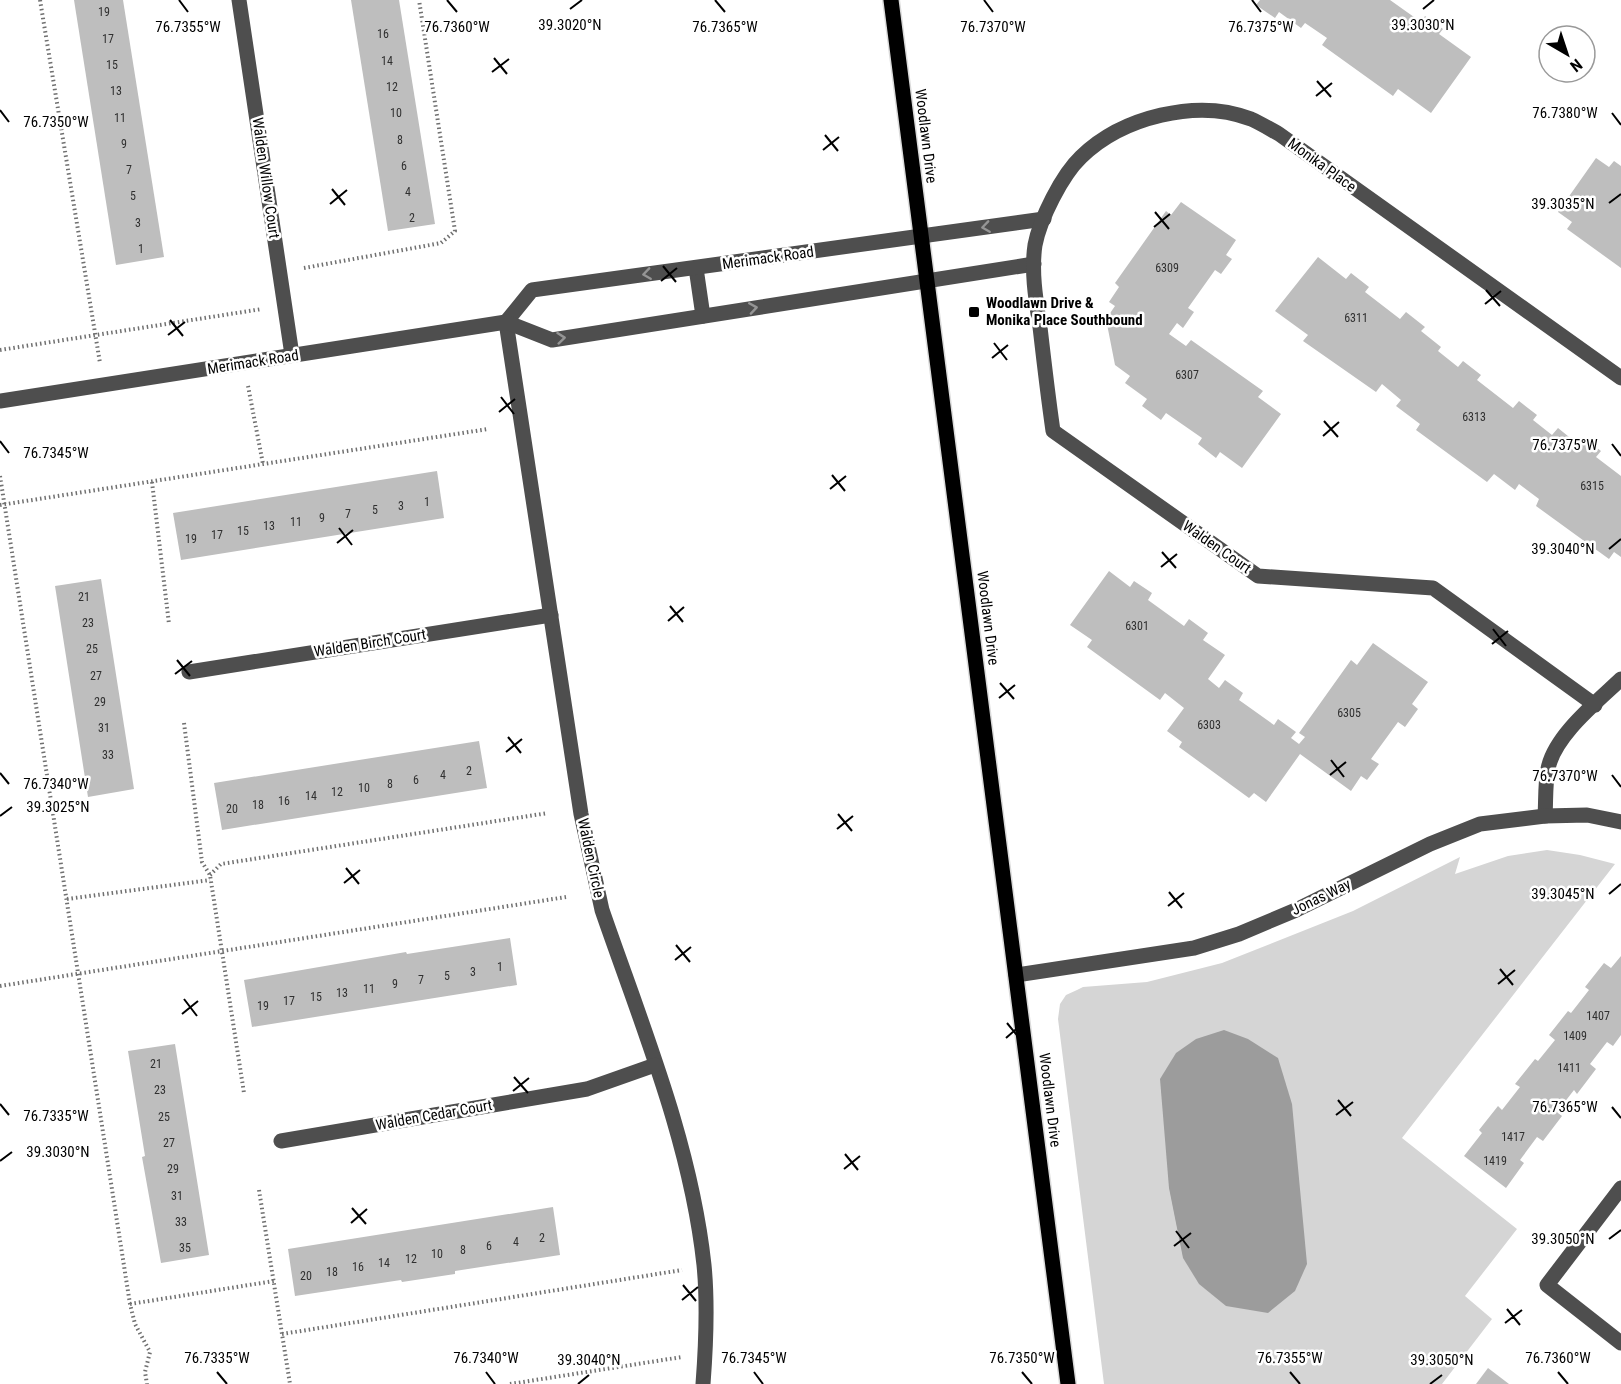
<svg xmlns="http://www.w3.org/2000/svg" width="1621" height="1384" font-family="'Roboto Condensed',sans-serif">
<style>
.green{fill:#d5d5d5}
.water{fill:#9c9c9c}
.building{fill:#bebebe}
.lines{fill:none;stroke-linecap:round;stroke-linejoin:round}
.major-casing{stroke:#dbdbdb;stroke-width:18}
.path{stroke:#707070;stroke-width:4;stroke-dasharray:1.5 3;stroke-linecap:butt}
.minor{stroke:#4e4e4e;stroke-width:15}
.major{stroke:#000;stroke-width:15}
.oneway{stroke:#959595}
.ticks{fill:none;stroke:#000;stroke-width:2}
.poi-dot{fill:#000;stroke:#fff;stroke-width:2}
.labels{text-anchor:middle;stroke-width:5;stroke-linejoin:round;paint-order:stroke}
.number-label{font-size:12px;fill:#303030}
.street-label{font-size:15px;fill:#000;stroke:#fff}
.poi-label{font-size:15px;font-weight:bold;fill:#000;stroke:#fff;text-anchor:start}
.ticks-label{font-size:15px;text-anchor:middle;fill:#000;stroke:#fff;stroke-width:5;stroke-linejoin:round;paint-order:stroke}
</style>
<rect width="100%" height="100%" fill="#fff"/>
<!-- green -->
<path class="green" d="M1547,850l33,5 35,9 -213,274 115,91 -52,67 27,23 -50,65h-338l-46,-365 2,-15 6,-9 11,-5 6,-3 64,-5 75,-19 131,-52 107,-54 -5,17 53,-18z"/>
<!-- water -->
<path class="water" d="M1224,1030l24,9 30,19 14,46 15,160 -12,27 -27,22 -42,-7 -27,-22 -16,-26 -14,-70 -9,-109 16,-26 20,-14z"/>
<!-- building -->
<g class="building">
<path d="M74,0h49l41,257 -48,8z"/>
<path d="M351,0h48l36,224 -47,7z"/>
<path d="M1260,0h130l31,22 4,-6 18,13 -4,5 32,23 -40,56 -33,-24 -5,7 -71,-51 5,-7 -22,-15 -4,5 -22,-16 -4,6 -19,-13z"/>
<path d="M1596,158l13,9 5,-6 7,5v102l-54,-39 5,-7 -14,-10z"/>
<path d="M1181,202l55,38 -10,15 6,4 -11,15 -6,-4 -27,38 6,4 -11,16 -6,-5 -8,11 17,12 5,-6 72,51 -5,6 23,17 -39,54 -22,-16 -4,6 -18,-14 4,-6 -36,-25 -5,7 -19,-14 5,-7 -22,-16 5,-7 -15,-11 -9,-46 9,-13 -6,-4 10,-15 -4,-4 51,-72 5,4z"/>
<path d="M1318,257l28,22 5,-6 18,14 -4,5 35,27 6,-7 19,15 -4,4 20,16 -3,4 20,16 5,-6 18,14 -4,5 36,28 6,-7 18,14 -4,5 19,15 6,-7 21,17 5,-7 17,13 -5,6 25,19v81l-7,-5 -5,7 -73,-53 3,-7 -20,-15 -4,6 -21,-16 -7,8 -71,-52 4,-6 -24,-18 5,-6 -19,-16 -6,8 -73,-51 5,-6 -33,-24z"/>
<path d="M437,471l7,47 -263,42 -8,-47z"/>
<path d="M1109,571l21,16 4,-6 18,12 -4,7 36,26 5,-7 19,14 -5,7 22,15 -17,24 11,9 6,-8 18,13 -4,7 35,25 4,-6 18,13 -5,6 8,6 6,-7 -6,-4 52,-73 6,5 16,-22 55,39 -16,22 6,5 -13,18 -7,-5 -27,37 8,5 -12,16 -6,-4 -10,15 -51,-37 -34,48 -12,-9 -5,5 -70,-51 3,-5 -15,-11 17,-23 -19,-15 -5,7 -73,-53 5,-7 -22,-15z"/>
<path d="M101,579l33,210 -46,8 -33,-211z"/>
<path d="M479,741l8,47 -265,42 -8,-47z"/>
<path d="M510,938l7,47 -265,42 -8,-47 162,-28 1,2z"/>
<path d="M1621,956v79l-8,11 -6,-4 -17,22 6,5 -19,25 -3,-4 -17,22 5,4 -19,25 -6,-4 -17,23 4,3 -18,25 -42,-32 18,-23 -3,-3 19,-24 4,4 18,-23 -5,-3 20,-25 3,2 17,-21 -6,-5 19,-24 3,2 18,-23 -4,-3 19,-24 7,5z"/>
<path d="M175,1044l34,211 -48,8 -19,-106 3,-1 -17,-105z"/>
<path d="M553,1207l7,48 -105,16v3l-53,8 -1,-2 -106,16 -7,-47z"/>
<path d="M1488,1368l21,16h-33z"/>
</g>
<g class="lines">
<!-- major casing -->
<g class="major-casing">
<path id="major" d="M891,0l177,1384"/>
</g>
<!-- path -->
<g class="path">
<path d="M40,0l60,363"/>
<path d="M304,268l137,-25 14,-12 -36,-231"/>
<path d="M0,350l262,-41"/>
<path d="M248,386l15,78"/>
<path d="M0,476l130,828 5,20 15,28 -5,20 2,12"/>
<path d="M152,482l17,142"/>
<path d="M0,505l488,-76"/>
<path d="M184,723l18,139 8,13 34,218"/>
<path d="M210,875l11,-11 327,-51"/>
<path d="M67,899l143,-19"/>
<path d="M0,986l566,-89"/>
<path d="M259,1190l31,194"/>
<path d="M130,1304l144,-23"/>
<path d="M282,1334l400,-64"/>
<path d="M510,1384l172,-27"/>
</g>
<!-- minor -->
<g class="minor">
<path d="M239,0l53,355"/>
<path d="M696,268l7,48"/>
<path d="M506,322l75,492 21,96c40,116 89,233 102,355 4,40 2,80 -1,119"/>
<path d="M506,322l26,-32 512,-71"/>
<path d="M0,401l506,-79 46,18 482,-76"/>
<path d="M189,672l362,-57"/>
<path d="M1595,705l-162,-117 -175,-12 -205,-145c-5,-35 -9,-69 -13,-104 -4,-26 -9,-55 -5,-82 5,-26 27,-70 46,-88 41,-40 116,-59 170,-38 9,4 19,10 28,15l342,244"/>
<path d="M1545,816c1,-15 0,-32 3,-47 6,-33 49,-67 73,-90"/>
<path d="M1016,975l178,-27 45,-14 57,-24 134,-66 50,-20 65,-8 42,-1 34,7"/>
<path d="M281,1141l306,-52 68,-24"/>
<path d="M1621,1188l-74,97 74,58"/>
</g>
<!-- major -->
<use href="#major" class="major"/>
</g>
<!-- one-way arrows -->
<defs><path id="oneway-chevron" d="M-2-3.5L2.5 0L-2 3.5" fill="none" stroke-width="1.6" stroke-linecap="round" stroke-linejoin="round" transform="scale(1.5)"/></defs>
<g class="oneway">
<use href="#oneway-chevron" transform="translate(986 227) rotate(172)"/>
<use href="#oneway-chevron" transform="translate(647 274) rotate(172)"/>
<use href="#oneway-chevron" transform="translate(753 308) rotate(-9)"/>
<use href="#oneway-chevron" transform="translate(561 338) rotate(-6)"/>
</g>
<!-- ticks -->
<path class="ticks" d="M179,0l9,12M447,0l10,12M715,0l10,12M984,0l9,12M1252,0l9,12M570,9l12,-9M1423,9l11,-9M494,58l13,16M492,72l17,-13M1317,81l14,16M1316,96l16,-13M0,110l9,12M1612,113l9,12M825,135l13,16M823,150l16,-13M332,189l13,16M1609,203l12,-9M330,204l17,-14M1155,212l14,17M1154,227l16,-13M663,266l13,16M661,281l16,-13M1486,290l14,16M1485,304l16,-13M170,320l13,16M168,335l17,-13M994,343l13,17M992,358l16,-13M501,397l13,17M499,412l16,-13M1324,421l14,16M1323,436l16,-14M0,441l9,12M1612,444l9,12M832,475l13,16M830,489l16,-13M339,528l13,17M337,543l16,-13M1609,549l12,-10M1162,552l14,16M1161,567l16,-13M670,606l13,16M668,621l16,-14M1493,629l13,17M1492,644l16,-13M177,660l13,16M175,674l17,-13M1000,683l14,16M999,698l16,-13M508,737l13,16M506,752l16,-13M1331,760l13,17M0,773l9,11M1330,775l16,-13M1612,775l9,12M838,814l14,17M0,816l12,-9M837,829l16,-13M346,868l13,16M344,883l16,-13M1169,892l13,16M1609,894l12,-10M1168,906l16,-13M676,945l14,17M675,960l16,-13M1500,969l13,16M1498,984l17,-14M184,999l13,17M182,1014l16,-13M1007,1023l13,16M1006,1038l16,-14M514,1077l14,16M513,1091l16,-13M1338,1100l13,16M0,1104l9,11M1612,1107l9,11M1336,1115l17,-13M845,1154l13,16M0,1161l12,-9M844,1169l16,-13M352,1208l14,16M351,1223l16,-14M1176,1231l13,17M1609,1239l12,-9M1174,1246l17,-13M683,1285l13,16M682,1300l16,-13M1507,1309l13,16M1505,1323l17,-13M217,1372l10,12M486,1372l9,12M754,1372l9,12M1022,1372l10,12M1290,1372l10,12M1558,1372l10,12M578,1384l11,-9M1430,1384l12,-9"/>
<!-- markers -->
<rect class="poi-dot" x="968" y="306" width="12" height="12" rx="3"/>
<g class="labels">
<!-- number labels -->
<g class="number-label">
<text x="104" y="16">19</text>
<text x="383" y="38">16</text>
<text x="108" y="43">17</text>
<text x="387" y="65">14</text>
<text x="112" y="69">15</text>
<text x="392" y="91">12</text>
<text x="116" y="95">13</text>
<text x="396" y="117">10</text>
<text x="120" y="122">11</text>
<text x="400" y="144">8</text>
<text x="124" y="148">9</text>
<text x="404" y="170">6</text>
<text x="129" y="174">7</text>
<text x="408" y="196">4</text>
<text x="133" y="200">5</text>
<text x="412" y="222">2</text>
<text x="138" y="227">3</text>
<text x="141" y="253">1</text>
<text x="1167" y="272">6309</text>
<text x="1356" y="322">6311</text>
<text x="1187" y="379">6307</text>
<text x="1474" y="421">6313</text>
<text x="1592" y="490">6315</text>
<text x="427" y="506">1</text>
<text x="401" y="510">3</text>
<text x="375" y="514">5</text>
<text x="348" y="518">7</text>
<text x="322" y="522">9</text>
<text x="296" y="526">11</text>
<text x="269" y="530">13</text>
<text x="243" y="535">15</text>
<text x="217" y="539">17</text>
<text x="191" y="543">19</text>
<text x="84" y="601">21</text>
<text x="88" y="627">23</text>
<text x="1137" y="630">6301</text>
<text x="92" y="653">25</text>
<text x="96" y="680">27</text>
<text x="100" y="706">29</text>
<text x="1349" y="717">6305</text>
<text x="1209" y="729">6303</text>
<text x="104" y="732">31</text>
<text x="108" y="759">33</text>
<text x="469" y="775">2</text>
<text x="443" y="779">4</text>
<text x="416" y="784">6</text>
<text x="390" y="788">8</text>
<text x="364" y="792">10</text>
<text x="337" y="796">12</text>
<text x="311" y="800">14</text>
<text x="284" y="805">16</text>
<text x="258" y="809">18</text>
<text x="232" y="813">20</text>
<text x="500" y="971">1</text>
<text x="473" y="976">3</text>
<text x="447" y="980">5</text>
<text x="421" y="984">7</text>
<text x="395" y="988">9</text>
<text x="369" y="993">11</text>
<text x="342" y="997">13</text>
<text x="316" y="1001">15</text>
<text x="289" y="1005">17</text>
<text x="263" y="1010">19</text>
<text x="1598" y="1020">1407</text>
<text x="1575" y="1040">1409</text>
<text x="156" y="1068">21</text>
<text x="1569" y="1072">1411</text>
<text x="160" y="1094">23</text>
<text x="164" y="1121">25</text>
<text x="1513" y="1141">1417</text>
<text x="169" y="1147">27</text>
<text x="1495" y="1165">1419</text>
<text x="173" y="1173">29</text>
<text x="177" y="1200">31</text>
<text x="181" y="1226">33</text>
<text x="542" y="1242">2</text>
<text x="516" y="1246">4</text>
<text x="489" y="1250">6</text>
<text x="185" y="1252">35</text>
<text x="463" y="1254">8</text>
<text x="437" y="1258">10</text>
<text x="411" y="1263">12</text>
<text x="384" y="1267">14</text>
<text x="358" y="1271">16</text>
<text x="332" y="1276">18</text>
<text x="306" y="1280">20</text>
</g>
<!-- street labels -->
<g class="street-label">
<text transform="translate(926 136) rotate(83)" y="5">Woodlawn Drive</text>
<text transform="translate(1322 165) rotate(36)" y="5">Monika Place</text>
<text transform="translate(266 178) rotate(82)" y="5">Walden Willow Court</text>
<text transform="translate(768 258) rotate(-8)" y="5">Merimack Road</text>
<text transform="translate(253 362) rotate(-9)" y="5">Merimack Road</text>
<text transform="translate(1217 547) rotate(35)" y="5">Walden Court</text>
<text transform="translate(988 618) rotate(83)" y="5">Woodlawn Drive</text>
<text transform="translate(370 643) rotate(-9)" y="5">Walden Birch Court</text>
<text transform="translate(591 858) rotate(78)" y="5">Walden Circle</text>
<text transform="translate(1321 897) rotate(-26)" y="5">Jonas Way</text>
<text transform="translate(1050 1100) rotate(83)" y="5">Woodlawn Drive</text>
<text transform="translate(434 1115) rotate(-10)" y="5">Walden Cedar Court</text>
</g>
<!-- poi labels -->
<g class="poi-label">
<text x="986" y="308">Woodlawn Drive &amp;<tspan x="986" dy="17">Monika Place Southbound</tspan></text>
</g>
</g>
<g class="ticks-label">
<text x="570" y="30">39.3020°N</text>
<text x="1423" y="30">39.3030°N</text>
<text x="188" y="32">76.7355°W</text>
<text x="725" y="32">76.7365°W</text>
<text x="457" y="32">76.7360°W</text>
<text x="993" y="32">76.7370°W</text>
<text x="1261" y="32">76.7375°W</text>
<text x="1565" y="118">76.7380°W</text>
<text x="56" y="127">76.7350°W</text>
<text x="1563" y="209">39.3035°N</text>
<text x="1565" y="450">76.7375°W</text>
<text x="56" y="458">76.7345°W</text>
<text x="1563" y="554">39.3040°N</text>
<text x="1565" y="781">76.7370°W</text>
<text x="56" y="789">76.7340°W</text>
<text x="58" y="812">39.3025°N</text>
<text x="1563" y="899">39.3045°N</text>
<text x="1565" y="1112">76.7365°W</text>
<text x="56" y="1121">76.7335°W</text>
<text x="58" y="1157">39.3030°N</text>
<text x="1563" y="1244">39.3050°N</text>
<text x="217" y="1363">76.7335°W</text>
<text x="486" y="1363">76.7340°W</text>
<text x="754" y="1363">76.7345°W</text>
<text x="1022" y="1363">76.7350°W</text>
<text x="1290" y="1363">76.7355°W</text>
<text x="1558" y="1363">76.7360°W</text>
<text x="589" y="1365">39.3040°N</text>
<text x="1442" y="1365">39.3050°N</text>
</g>
<!-- north arrow -->
<g transform="translate(1567 54) rotate(141)"><circle r="28" fill="#ffffff" stroke="#999999" stroke-width="1.5"/>
<path d="M0-4.5L10 22L0 15L-10 22Z" fill="#000000"/>
<text y="-9" font-size="16" font-weight="bold" text-anchor="middle" fill="#000000">N</text>
</g>
</svg>
